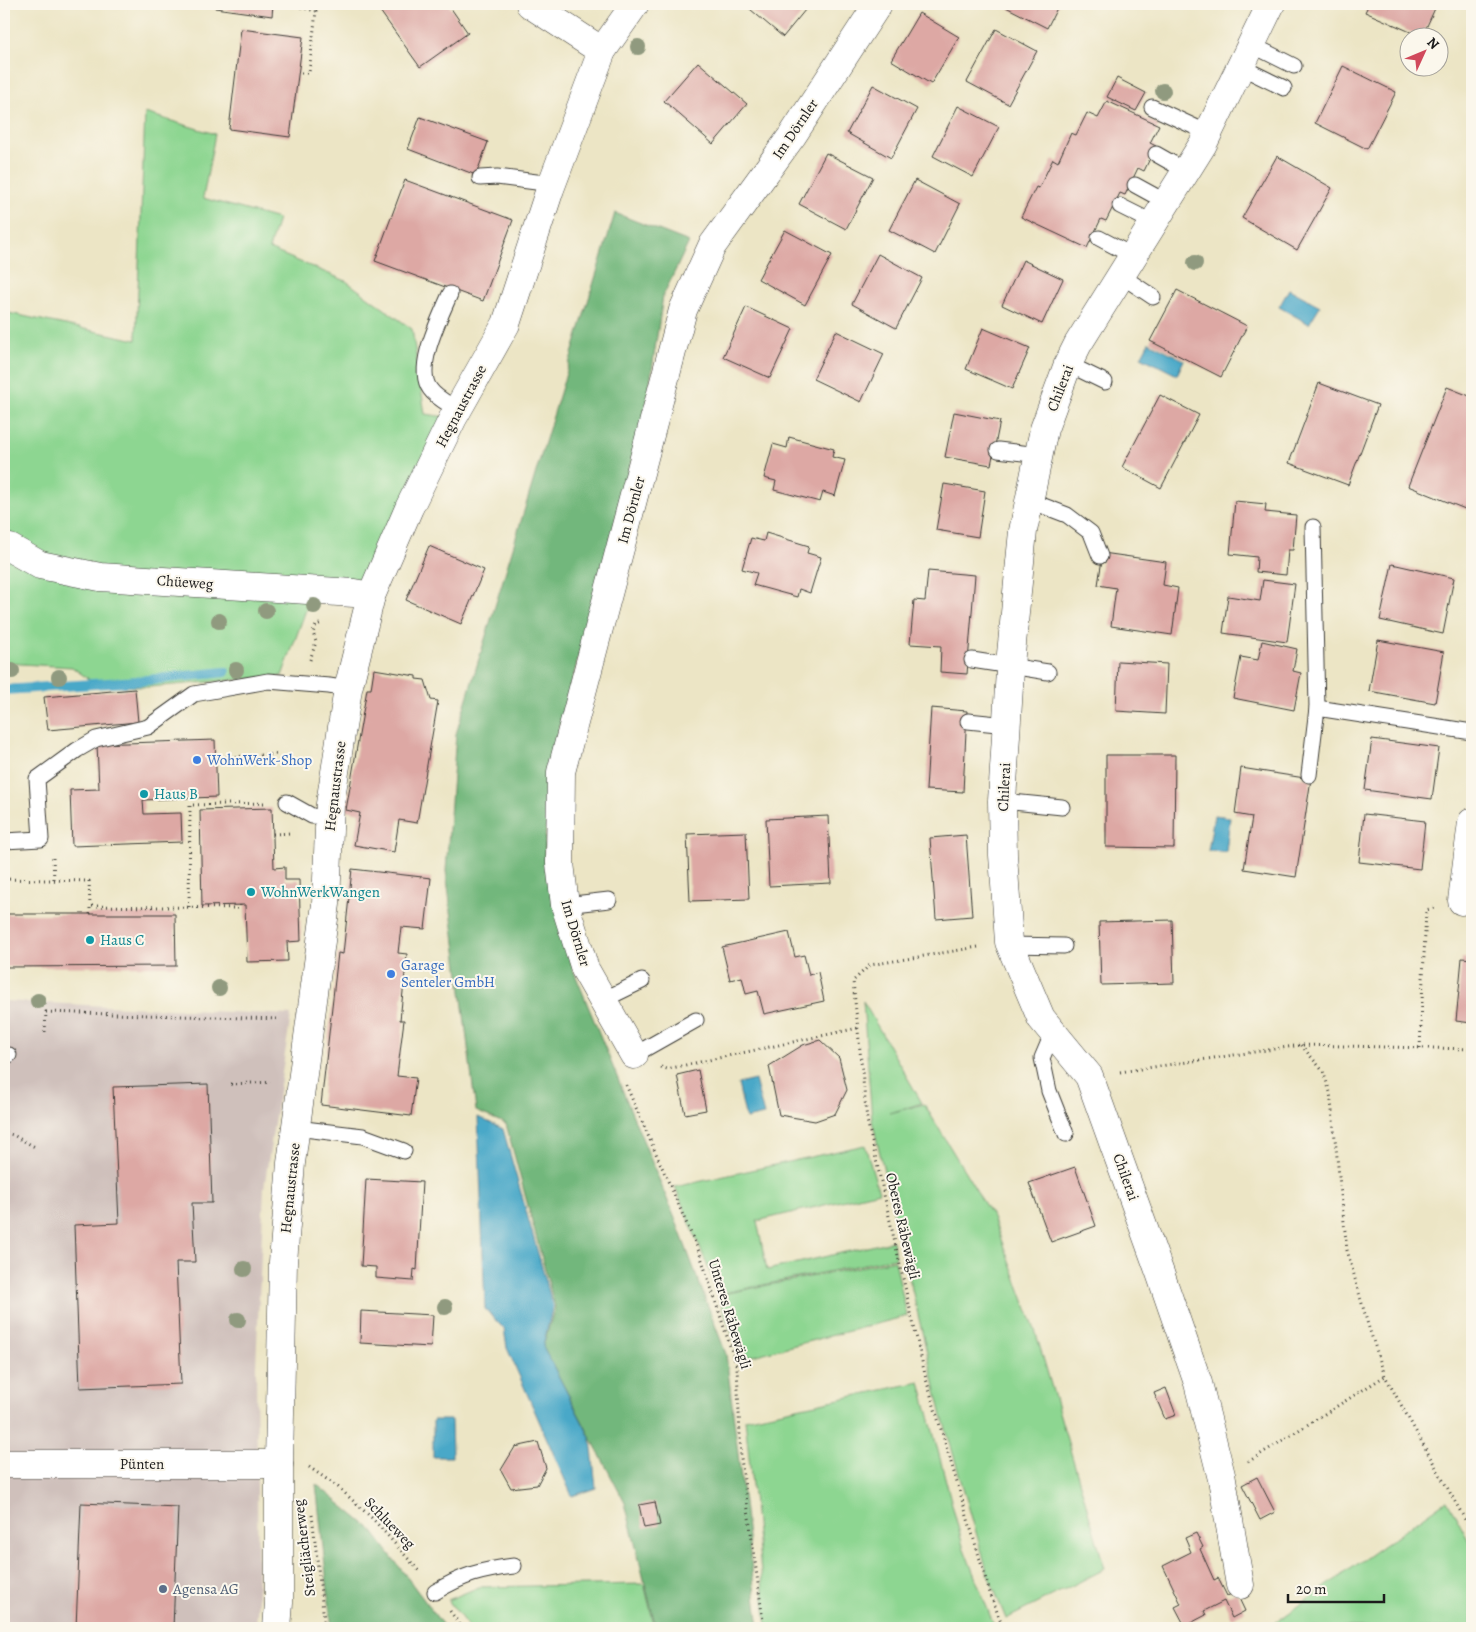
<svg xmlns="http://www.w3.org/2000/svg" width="1476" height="1632" font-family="Alegreya,serif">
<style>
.industrial{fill:#cfc0bb}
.green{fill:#8dd691;stroke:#547956}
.forest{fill:#72b77b;stroke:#476a4c}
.water{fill:#49a8c8;stroke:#326272}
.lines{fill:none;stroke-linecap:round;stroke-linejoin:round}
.stream{stroke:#49a8c8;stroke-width:10}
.building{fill:#dda8a4}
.lane-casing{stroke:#3b3a35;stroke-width:17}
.street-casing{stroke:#3b3a35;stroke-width:29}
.secondary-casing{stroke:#3b3a35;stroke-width:29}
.path{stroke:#3b3a35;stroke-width:3;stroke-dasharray:1 4;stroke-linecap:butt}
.lane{stroke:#fff;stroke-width:15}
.street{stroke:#fff;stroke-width:28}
.secondary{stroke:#fff;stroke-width:28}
.tree{fill:#909a7f}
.shop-dot{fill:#3f7fe0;stroke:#fbf7ec;stroke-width:2}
.culture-dot{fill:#0f9aa8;stroke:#fbf7ec;stroke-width:2}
.service-dot{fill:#5c6f8a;stroke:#fbf7ec;stroke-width:2}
.labels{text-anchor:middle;stroke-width:4;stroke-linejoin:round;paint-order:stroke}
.street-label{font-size:15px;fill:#1c1c1c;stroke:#fbf7ec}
.shop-label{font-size:15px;fill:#366cbe;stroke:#fbf7ec;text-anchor:start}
.culture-label{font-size:15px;fill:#0d838f;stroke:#fbf7ec;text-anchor:start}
.service-label{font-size:15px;fill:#4e5e75;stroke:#fbf7ec;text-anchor:start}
</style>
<rect width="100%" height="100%" fill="#fbf7ec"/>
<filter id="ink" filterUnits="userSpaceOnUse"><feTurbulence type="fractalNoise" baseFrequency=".02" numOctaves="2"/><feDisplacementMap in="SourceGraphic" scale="10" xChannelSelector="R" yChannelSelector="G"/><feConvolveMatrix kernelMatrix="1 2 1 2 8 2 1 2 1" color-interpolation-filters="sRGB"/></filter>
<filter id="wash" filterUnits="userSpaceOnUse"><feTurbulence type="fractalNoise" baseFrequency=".0096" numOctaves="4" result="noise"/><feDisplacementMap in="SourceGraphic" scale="20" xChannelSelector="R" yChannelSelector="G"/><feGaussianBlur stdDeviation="1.12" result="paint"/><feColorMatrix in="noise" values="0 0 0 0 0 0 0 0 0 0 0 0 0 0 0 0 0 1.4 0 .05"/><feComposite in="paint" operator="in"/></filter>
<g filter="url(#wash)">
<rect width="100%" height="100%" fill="#ece5c5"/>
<!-- industrial -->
<path class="industrial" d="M4,1001l287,14 -27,173 -8,178 2,231 -2,31h-252z"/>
<!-- green -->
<g class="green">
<path d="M145,113l70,21 -12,64 75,21 -9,30 77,32 66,48 13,85 28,4 -82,178 -271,-19 -96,-27v-238l132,28z"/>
<path d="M4,559l307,37 -29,80 -133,11 -51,-1 -26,-19 -68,-4z"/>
<path d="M863,1001l59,102 -32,10 34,-9 69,114 42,112 70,239 -99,50 -17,-42 -48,-165 -69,-292z"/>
<path d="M865,1145l14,47 -122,29 10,49 126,-29 2,17 -176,36 -44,-107z"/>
<path d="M895,1260l12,56 -166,43 -23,-64z"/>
<path d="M920,1382l43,164 32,82h-228l-22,-209z"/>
<path d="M1447,1500l25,47v81h-194l-3,-5z"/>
<path d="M644,1584l11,44h-186l-21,-28 31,-13z"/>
</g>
<!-- forest -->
<g class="forest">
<path d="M615,213l74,29 -26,54 -16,107 -97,360 -6,97 29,109 103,252 50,133 33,274h-103l-31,-125 -82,-157 12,-39 -49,-183 -30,-13 -30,-240 10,-137z"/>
<path d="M316,1484l55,45 74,99h-113z"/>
</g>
<!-- water -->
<g class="water">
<path d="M1289,289l31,17 -11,18 -30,-17z"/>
<path d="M1149,342l35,18 -7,15 -36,-18z"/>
<path d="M1214,815l16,2 -4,35 -18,-1z"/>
<path d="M755,1080l9,35 -18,4 -8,-35z"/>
<path d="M478,1117l25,12 50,177 -10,40 48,93 5,49 -24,8 -65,-148 -3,-19 -19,-20z"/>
<path d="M433,1420h18l1,37h-19z"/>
</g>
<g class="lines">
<!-- stream -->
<path class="stream" d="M4,690l134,-9 87,-9"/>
</g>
<g id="blocks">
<!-- building -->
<g class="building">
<path d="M215,4h58l-1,12 -57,-8z"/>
<path d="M375,4h73l20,29 -48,34z"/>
<path d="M744,4h66l-27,33z"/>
<path d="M1000,4h59l-12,24z"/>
<path d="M1369,4h68l-15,33 -57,-25z"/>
<path d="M919,13l40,24 -28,47 -40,-24z"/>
<path d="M241,29l62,8 -13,100 -61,-8z"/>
<path d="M996,29l41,22 -29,53 -41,-22z"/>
<path d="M698,62l49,42 -34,40 -49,-43z"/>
<path d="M1343,66l53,26 -29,57 -52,-26z"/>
<path d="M1117,78l29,15 -10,18 -29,-14z"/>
<path d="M873,85l44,24 -26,49 -44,-25z"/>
<path d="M1107,101l52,24 -9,18 6,3 -12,25 -6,-3 -13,27 -5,-2 -14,28 -5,-2 -14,29 -66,-31 15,-30 3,1 14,-29 5,3 13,-29 5,2 11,-22 11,5z"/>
<path d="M958,106l41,21 -26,50 -40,-21z"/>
<path d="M420,117l68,25 -12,33 -68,-26z"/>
<path d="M826,153l47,24 -27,52 -47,-25z"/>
<path d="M1277,156l55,32 -35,62 -55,-32z"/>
<path d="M405,180l108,40 -30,81 -108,-40z"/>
<path d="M915,180l45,24 -25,50 -46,-24z"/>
<path d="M785,230l47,25 -27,50 -47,-26z"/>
<path d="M878,254l44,24 -26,50 -44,-24z"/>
<path d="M1023,260l40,19 -21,45 -40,-19z"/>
<path d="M1177,290l70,36 -26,51 -71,-36z"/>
<path d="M746,307l47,22 -23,49 -47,-21z"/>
<path d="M983,328l47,20 -18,41 -46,-20z"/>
<path d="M836,331l48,23 -23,48 -48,-23z"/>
<path d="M1319,383l59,22 -30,80 -59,-22z"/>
<path d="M1447,387l25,10v108l-2,6 -62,-25z"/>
<path d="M1160,395l39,20 -38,73 -39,-21z"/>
<path d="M954,412l46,9 -9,44 -46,-8z"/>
<path d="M789,437l45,12 -2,8 13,3 -10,36 -12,-4 -3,10 -46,-12 2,-9 -12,-3 9,-34 14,4z"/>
<path d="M944,484l41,7 -7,46 -42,-7z"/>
<path d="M1235,501l31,3 -1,8 31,3 -3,35h-5l-2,25 -30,-3 1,-15 -27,-3z"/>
<path d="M766,533l43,13 -2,7 14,4 -11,36 -11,-4 -2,8 -44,-12 4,-12 -15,-4 9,-31 13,3z"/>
<path d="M429,546l55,24 -23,54 -55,-24z"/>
<path d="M1103,553l63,9 -3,23 15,3 -6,47 -61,-9 5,-38 -18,-3z"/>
<path d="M1392,564l62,14 -11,56 -63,-14z"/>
<path d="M928,571l47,4 -8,99 -27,-2 1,-26 -31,-2 4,-44 11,1z"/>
<path d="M1263,580l32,4 -8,58 -64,-9 5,-37 32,5z"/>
<path d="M1378,640l66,12 -9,51 -66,-12z"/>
<path d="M1262,641l35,8 -4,22 8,2 -7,37 -61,-12 8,-41 17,3z"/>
<path d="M1118,661l49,3 -2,50 -49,-3z"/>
<path d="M374,669l42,7v3l9,1 6,20 7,1 -21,122 -18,-3 -5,32 -40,-7 6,-32 -14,-3 21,-121h4z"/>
<path d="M135,689l3,33 -90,8 -4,-33z"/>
<path d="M931,708l36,3 -4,81 -37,-2z"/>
<path d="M1372,739l67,9 -7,51 -67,-9z"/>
<path d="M215,740l2,57 -74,3 1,14 37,-1 1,29 -110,4 -2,-56 29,-1 -2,-45z"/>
<path d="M1106,755h69l-1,93 -68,-1z"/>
<path d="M1241,768l70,11 -15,98 -52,-8 8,-52 -17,-3z"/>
<path d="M272,808l2,60 11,-1v13h14l2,61 -14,1 1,19 -41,1 -2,-57 -43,1 -2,-96z"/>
<path d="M1364,814l61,7 -5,48 -61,-7z"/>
<path d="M828,816l3,67 -62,3 -3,-67z"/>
<path d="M746,832l3,67 -59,2 -3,-67z"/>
<path d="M966,835l6,81 -36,3 -6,-81z"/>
<path d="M352,869l79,9 -6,51 -24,-2 -3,26 9,1 -7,66h4l-7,56 19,2 -5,38 -90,-11 17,-152 5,1z"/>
<path d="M4,914h171l1,52 -172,1z"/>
<path d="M1172,920l2,63 -73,2 -2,-63z"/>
<path d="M789,932l6,25 9,-2 5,20 9,-3 6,29 -60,13 -6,-23 -12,3 -4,-17 -12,3 -8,-33z"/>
<path d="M1462,958l10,1v64l-16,-2z"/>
<path d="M820,1040l19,18 8,32 -12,24 -20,7 -36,-6 -10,-49 34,-21z"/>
<path d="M698,1070l8,40 -21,4 -8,-39z"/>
<path d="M208,1084l4,119h-20l3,59h-19l5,122 -101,4 -6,-163 45,-2 -6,-136z"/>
<path d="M1075,1167l21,59 -45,16 -22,-59z"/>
<path d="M366,1179l56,3 -5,88 -3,-1 -1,12 -37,-3v-11l-15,-1z"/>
<path d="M361,1311l72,4 -2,32 -71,-4z"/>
<path d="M1166,1388l10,27 -11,4 -11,-26z"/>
<path d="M538,1442l8,26 -9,17 -26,3 -10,-18 14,-23z"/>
<path d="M1257,1477l18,35 -15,8 -18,-35z"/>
<path d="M655,1502l5,23 -16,3 -5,-23z"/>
<path d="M81,1503l97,4 -5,121h-97z"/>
<path d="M1196,1533l7,14 -3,2 14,31 4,-2 9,18 9,-4 9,19 -13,7 -8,-17 -20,10 2,4 -21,11 -10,-19 6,-3 -18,-38 28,-14 -6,-14z"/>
</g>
</g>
</g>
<g filter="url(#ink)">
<use href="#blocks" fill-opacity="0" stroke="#3b3a35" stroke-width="1"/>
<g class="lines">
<!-- lane casing -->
<g class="lane-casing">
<g id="lane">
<path d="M1252,45l42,21"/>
<path d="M1241,67l43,21"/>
<path d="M1152,107l56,26"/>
<path d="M1156,154l30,17"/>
<path d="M480,178l17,-1 55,7"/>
<path d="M1135,185l31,17"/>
<path d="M1120,206l34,17"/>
<path d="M1099,238l34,18"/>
<path d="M1120,275l33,22"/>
<path d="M450,294c-9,22 -36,73 -20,95 6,9 19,15 28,21"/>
<path d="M1068,364l37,18"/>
<path d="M998,450l41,5"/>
<path d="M1028,500l39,15 24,18 9,23"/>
<path d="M972,660l76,12"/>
<path d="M1317,708l155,24"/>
<path d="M968,721l39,4"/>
<path d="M1309,775l8,-67 -4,-181"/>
<path d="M1002,801l60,6"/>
<path d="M287,802l25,14 17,1"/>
<path d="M4,841l37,-2 -4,-60 40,-29 19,-11 52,-12 46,-33 74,-13 61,5 19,3"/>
<path d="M565,905l44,-5"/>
<path d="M1010,945l54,1"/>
<path d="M603,1000l39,-19"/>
<path d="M1053,1032l-11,26 7,33 17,43"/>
<path d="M4,1055h5"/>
<path d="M634,1055l62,-35"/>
<path d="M296,1128l67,8 41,15"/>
<path d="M435,1592c28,-17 46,-22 79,-26"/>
</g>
</g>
<!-- street casing -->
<g class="street-casing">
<g id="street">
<path d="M4,547l6,1 30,17 60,12 254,16 17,3"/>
<path d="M1462,901l10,-79"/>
<path d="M634,1055l-49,-86 -20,-64 -5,-42 1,-91 122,-462 29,-64 80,-110 86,-132"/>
<path d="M4,1464h275"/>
<path d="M1240,1585l-18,-106 -24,-96 -38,-110 -71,-197 -48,-58 -32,-76 -6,-87 -1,-54 9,-147 12,-123 21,-102 24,-65 10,-20 125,-200 68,-140"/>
</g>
</g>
<!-- secondary casing -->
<g class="secondary-casing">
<g id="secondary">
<path d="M530,4l72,47"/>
<path d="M277,1628l2,-25v-139l4,-202 8,-99 35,-259 4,-100 18,-115 23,-93 38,-88 44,-90 53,-94 44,-135 52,-138 33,-47"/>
</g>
</g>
<!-- path -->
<g class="path">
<path d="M300,4l-1,3 17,4 -7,62h-8"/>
<path d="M310,660l6,-18 -3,-9 3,-8 7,-2"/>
<path d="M215,758l62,-4"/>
<path d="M273,834l18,-1"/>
<path d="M53,858l1,22"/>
<path d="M4,879l85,2 1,25"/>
<path d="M189,907l1,-102 75,-2"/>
<path d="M90,914v-8l150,2v-4"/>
<path d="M978,947l-108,18 -17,16 14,139 59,259 64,214 13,35"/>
<path d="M45,1032l1,-20 234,7"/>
<path d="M1301,1045l22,26 7,21 17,158 21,75 17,51 87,156"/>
<path d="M1420,1048l6,-138 8,-2"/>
<path d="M661,1067l6,2 191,-41"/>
<path d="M1120,1072l181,-27 171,4"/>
<path d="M231,1084l40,-2"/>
<path d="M626,1085l74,169 37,113 4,91 23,170"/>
<path d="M6,1133l7,2 22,12"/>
<path d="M1248,1462l137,-86"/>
<path d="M309,1467l29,20 35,32 47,53"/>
<path d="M312,1515l13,113"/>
<path d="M450,1611l12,17"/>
</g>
<!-- lane -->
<use href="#lane" class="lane"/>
<!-- street -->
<use href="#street" class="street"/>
<!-- secondary -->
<use href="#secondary" class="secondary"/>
</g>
<!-- trees -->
<g class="tree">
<circle cx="638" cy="47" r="8"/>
<circle cx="1163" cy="91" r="8"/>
<circle cx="1195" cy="263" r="8"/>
<circle cx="314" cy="606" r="8"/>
<circle cx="266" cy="611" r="8"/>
<circle cx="219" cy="621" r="8"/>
<circle cx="236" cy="670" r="8"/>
<circle cx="12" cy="671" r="8"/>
<circle cx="59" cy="677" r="8"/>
<circle cx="219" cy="988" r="8"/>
<circle cx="38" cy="1001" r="8"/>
<circle cx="244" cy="1269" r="8"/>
<circle cx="445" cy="1307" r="8"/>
<circle cx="238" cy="1320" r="8"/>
</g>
</g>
<!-- markers -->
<g class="shop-dot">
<circle cx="197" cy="760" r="5"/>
<circle cx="391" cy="974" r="5"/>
</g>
<g class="culture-dot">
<circle cx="144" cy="794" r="5"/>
<circle cx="251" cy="892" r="5"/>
<circle cx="90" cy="940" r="5"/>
</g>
<circle class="service-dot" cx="163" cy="1589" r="5"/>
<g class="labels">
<!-- street labels -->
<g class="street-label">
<text transform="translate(795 129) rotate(-56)" y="5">Im Dörnler</text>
<text transform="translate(1060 388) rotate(-69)" y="5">Chilerai</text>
<text transform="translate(461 406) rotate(-62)" y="5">Hegnaustrasse</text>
<text transform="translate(631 510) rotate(-75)" y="5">Im Dörnler</text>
<text transform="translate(185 582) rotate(4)" y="5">Chüeweg</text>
<text transform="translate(335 786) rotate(-83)" y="5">Hegnaustrasse</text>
<text transform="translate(1004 787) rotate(-87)" y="5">Chilerai</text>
<text transform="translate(576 933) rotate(73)" y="5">Im Dörnler</text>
<text transform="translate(1126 1177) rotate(70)" y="5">Chilerai</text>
<text transform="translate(290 1188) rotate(-84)" y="5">Hegnaustrasse</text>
<text transform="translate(903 1226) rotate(77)" y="5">Oberes Räbewägli</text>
<text transform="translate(730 1314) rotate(73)" y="5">Unteres Räbewägli</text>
<text x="142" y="1469">Pünten</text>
<text transform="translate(390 1523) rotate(46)" y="5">Schlueweg</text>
<text transform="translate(304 1548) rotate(-97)" y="5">Steigliächerweg</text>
</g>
<!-- shop labels -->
<g class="shop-label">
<text x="207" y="765">WohnWerk-Shop</text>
<text x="401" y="970">Garage<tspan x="401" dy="17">Senteler GmbH</tspan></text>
</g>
<!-- culture labels -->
<g class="culture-label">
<text x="154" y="799">Haus B</text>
<text x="261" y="897">WohnWerkWangen</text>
<text x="100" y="945">Haus C</text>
</g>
<!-- service labels -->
<g class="service-label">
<text x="173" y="1594">Agensa AG</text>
</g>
</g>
<!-- margin -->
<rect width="1476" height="1632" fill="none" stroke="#fbf7ec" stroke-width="20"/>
<!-- north arrow -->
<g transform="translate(1424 52) rotate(46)"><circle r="24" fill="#fbf7ec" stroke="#a29f99"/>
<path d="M0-4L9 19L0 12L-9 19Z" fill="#d1495b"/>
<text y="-8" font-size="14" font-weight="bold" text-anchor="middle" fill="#1c1c1c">N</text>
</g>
<!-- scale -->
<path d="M1288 1594v8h96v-8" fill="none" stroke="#1c1c1c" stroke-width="2.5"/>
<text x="1296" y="1594" font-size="15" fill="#1c1c1c" stroke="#fbf7ec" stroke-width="4" paint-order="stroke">20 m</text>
</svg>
